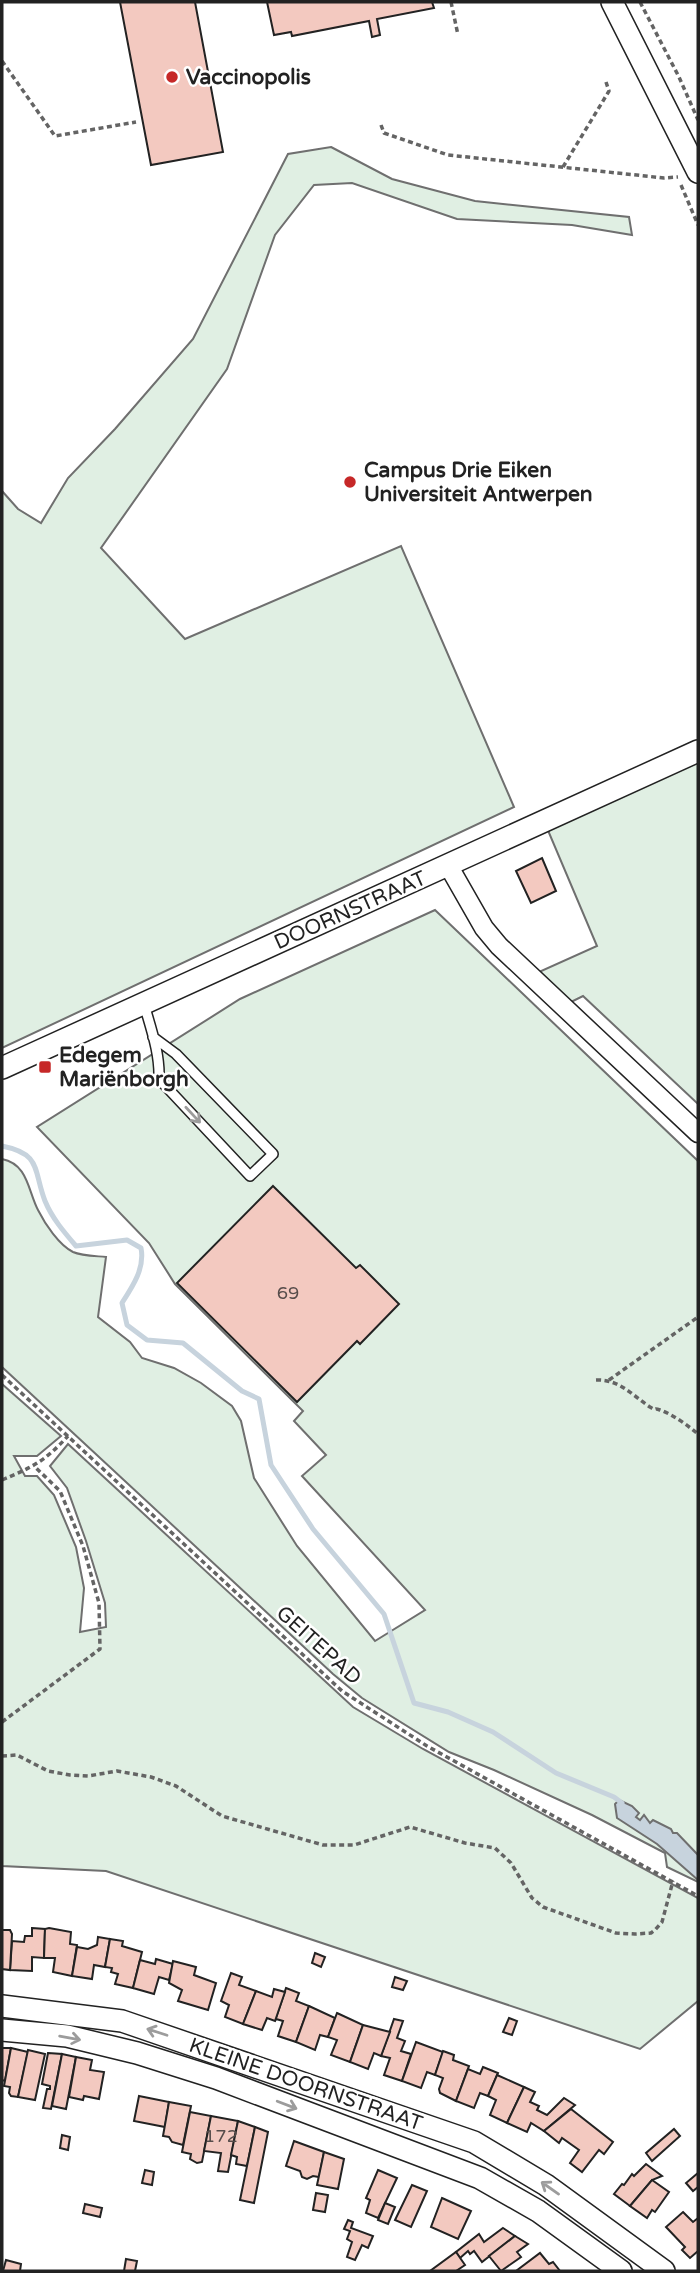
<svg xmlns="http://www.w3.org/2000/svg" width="700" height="2273" font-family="'Varela Round',sans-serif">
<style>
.green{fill:#e0efe3;stroke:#6f6f6f;stroke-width:2}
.water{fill:#c7d3dd;stroke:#6f6f6f;stroke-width:2}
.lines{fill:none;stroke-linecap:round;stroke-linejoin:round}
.stream{stroke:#c7d3dd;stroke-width:5}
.building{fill:#f3c9c0;stroke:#222;stroke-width:2}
.service-casing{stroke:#222;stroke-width:12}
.minor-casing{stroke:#222;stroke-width:21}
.tertiary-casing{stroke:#222;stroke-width:24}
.path{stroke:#646464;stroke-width:3.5;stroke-dasharray:5 3.5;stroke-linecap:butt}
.service{stroke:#fff;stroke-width:9}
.minor{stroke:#fff;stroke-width:18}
.tertiary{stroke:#fff;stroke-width:21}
.oneway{stroke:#9c9c9c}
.poi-dot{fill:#c62828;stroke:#fff;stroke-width:2.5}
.labels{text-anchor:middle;stroke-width:5;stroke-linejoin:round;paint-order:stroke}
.number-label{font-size:18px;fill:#564c4a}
.poi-label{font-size:21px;font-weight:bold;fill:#222;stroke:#fff;text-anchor:start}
.street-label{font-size:21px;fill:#222;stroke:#fff}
</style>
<rect width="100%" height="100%" fill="#fff"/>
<!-- green -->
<g class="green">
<path d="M331,147l61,32 83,22 154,16 3,18 -60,-10 -115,-6 -105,-36 -38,2 -39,50 -48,134 -126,179 84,91 216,-93 113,261 -512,241v-557l16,18 23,14 27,-45 47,-49 78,-90 95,-185z"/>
<path d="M698,751v353l-115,-108 -20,10 -33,-30 67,-30 -53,-125z"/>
<path d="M435,910l263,251v721l-31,-15 -2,-14 -73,-38 -98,-45 -45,-18 -87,-54 -29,-24 -331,-307v-208c26,5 26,32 36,51 7,14 21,35 35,42 9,4 24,4 33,5l-8,60 32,25 12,16 32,10 27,15 31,23 9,15 13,57 43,68 78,95 50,-31 -123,-134 24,-21 -32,-34 9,-10 -128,-127 -26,-41 -112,-116 203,-128z"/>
<path d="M2,1384l59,52 -24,20h-23l11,20h12l17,19 22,52 8,41 -4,44 26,-5 -1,-24 -19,-62 -19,-53 -17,-22 18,-22 285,263 70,42 275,149v103l-58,48 -534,-178 -104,-5z"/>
</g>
<!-- water -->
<path class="water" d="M619,1800l13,6 7,7 -3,4 4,3 4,-5 6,8 3,-3 18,9 2,4h4l21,22v25l-41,-36 -40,-26 -2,-14z"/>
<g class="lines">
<!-- stream -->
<path class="stream" d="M2,1146c40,8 31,24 43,55 7,17 19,31 31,45l51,-6 14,8c4,20 -8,38 -19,55l5,22 20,15 36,3 59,48 17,8 12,66 42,64 71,85 30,89 34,9 45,20 63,41 58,24 8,6"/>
</g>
<!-- building -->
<g class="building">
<path d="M120,2h75l28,150 -72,13z"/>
<path d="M267,2h165l2,6 -57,11 3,16 -8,2 -3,-16 -77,15 -1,-4 -17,3z"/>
<path d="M542,858l14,33 -25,12 -15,-32z"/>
<path d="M273,1186l83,82 4,-3 39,39 -39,40 -3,-3 -60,61 -120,-119z"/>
<path d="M32,1928l13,1 -1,29 -12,-1v14l-22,-1 2,-29 12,1 1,-6h7z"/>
<path d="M49,1928l22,4 -1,12 7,1 -5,31 -19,-4 2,-14h-11l1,-29z"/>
<path d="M2,1930h8l2,4 -2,36 -8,-1z"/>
<path d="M98,1937l12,2 -5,28 -11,-2 -2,14 -20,-3 5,-29 11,2 9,-4z"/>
<path d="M110,1939l13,2 -1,5 20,6 -9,36 -18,-4 3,-10 -7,-2 1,-4 -7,-1z"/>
<path d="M315,1953l10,4 -4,10 -9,-4z"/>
<path d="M156,1959l17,5 -4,16 -10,-3 -5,17 -21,-6 7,-28 15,4z"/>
<path d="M173,1961l23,6 -2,8 22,8 -8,27 -30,-9 4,-11 -13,-7z"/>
<path d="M231,1973l11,4 -3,8 17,6 -13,33 -18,-7 4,-12 -8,-4z"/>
<path d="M395,1977l12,4 -4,9 -11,-3z"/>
<path d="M286,1988l13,5 -3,8 13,5 -13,36 -18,-6 5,-15 -7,-2 -1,2z"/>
<path d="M274,1989l11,3 -10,29 -8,-3 -5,12 -19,-6 13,-33 16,6z"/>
<path d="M309,2006l26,12 -7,19 -8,-2 -5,15 -19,-8z"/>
<path d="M337,2013l26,12 -13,37 -19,-7 6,-15 -9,-3z"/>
<path d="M509,2018l8,3 -5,14 -9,-3z"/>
<path d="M394,2019l9,2 -6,17 8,3 -4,10 10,3 -9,27 -18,-6 6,-17 -9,-2z"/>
<path d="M363,2025l27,7 -9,24 -7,-3 -6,16 -18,-7z"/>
<path d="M416,2042l27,10 -8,23 -8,-3 -6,16 -19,-7z"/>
<path d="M2,2048h9l-6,33 -3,-1z"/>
<path d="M11,2048l17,4 -10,45 -7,-1 -2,-3 1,-6 -6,-1z"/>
<path d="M28,2050l17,4 -10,46 -17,-3z"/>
<path d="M443,2051l11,4 -1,5 16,6 -13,35 -16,-8 -1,-4 4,-11 -8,-3z"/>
<path d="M48,2053l14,1 -11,55 -8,-1 4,-19h3v-3l-8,-2z"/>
<path d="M62,2054l14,3 -10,52 -14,-3z"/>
<path d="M76,2057l16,3 -2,10 14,2 -5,27 -15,-3 -1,4 -14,-3z"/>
<path d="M483,2067l15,6 -10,23 -8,-3 -6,15 -18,-7 12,-32 12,5z"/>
<path d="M497,2075l27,12 -17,36 -17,-8 6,-15 -8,-4z"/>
<path d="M524,2087l11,5 -5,10 9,4 -2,4 10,5 17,-17 11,7 -31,26 -13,-8 -4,9 -20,-9z"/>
<path d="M139,2096l30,6 -4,25 -31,-6z"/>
<path d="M169,2102l22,4 -8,39 -11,-3 -3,-5 -6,-1z"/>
<path d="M571,2109l42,33 -9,12 -5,-4 -17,22 -12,-9 9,-13 -17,-12 -3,5 -15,-12z"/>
<path d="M190,2112l21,4 -9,46 -5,1 -7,-4 1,-5 -9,-2z"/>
<path d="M211,2116l27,5 -10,51 -10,-1 3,-18 -17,-2z"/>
<path d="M238,2121l17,6 -8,39 -11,-2 1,-7 -6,-2z"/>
<path d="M255,2127l13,5 -14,71 -14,-3z"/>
<path d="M674,2129l6,7 -28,25 -6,-8z"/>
<path d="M62,2135l8,2 -2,13 -8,-2z"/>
<path d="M294,2141l30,11 -5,25 -6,-1 -6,3 -5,-2 -2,-6 -14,-5z"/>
<path d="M324,2152l20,7 -6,30 -21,-4z"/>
<path d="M646,2164l16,12 -10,4 -22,26 -16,-12 8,-10 2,1 8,-11 2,2z"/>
<path d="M145,2170l9,2 -2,13 -10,-2z"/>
<path d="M378,2170l19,8 -19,40 -12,-5 4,-13 -4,-2z"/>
<path d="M698,2173v14l-5,4 -7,-8z"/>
<path d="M652,2180l17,12 -14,20 -3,-2 -5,8 -17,-12z"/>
<path d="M412,2185l15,6 -16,36 -16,-7z"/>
<path d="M316,2193l12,2 -3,17 -12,-2z"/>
<path d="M442,2198l29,13 -13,28 -27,-12z"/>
<path d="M385,2203l10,4 -7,17 -10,-4z"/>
<path d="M85,2204l17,4 -2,9 -17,-4z"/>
<path d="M683,2212l10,10 5,-4v33l-8,7 -8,-8 3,-3 -19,-20z"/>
<path d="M348,2220l5,2 -2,6 22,8 -5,12 -6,-3 -7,15 -8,-3 5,-15 -5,-3 3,-8 -6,-2z"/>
<path d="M503,2228l12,8 -33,26 -8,-11 -4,3 -2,-3 -8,7 -4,-6 23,-18 5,8z"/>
<path d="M515,2236l13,8 -11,8 4,5 -20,14 -12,-15z"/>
<path d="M456,2252l9,13 -9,6h-26z"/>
<path d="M540,2253l9,11 4,-2 7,9h-44z"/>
<path d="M126,2259l11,2 -2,10h-11z"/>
<path d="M6,2260l15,4 -1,7h-17z"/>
</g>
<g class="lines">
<!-- service casing -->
<g class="service-casing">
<path id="service" d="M144,1004c7,25 16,49 15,75l91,97 23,-22 -97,-100 -23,-17"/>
</g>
<!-- minor casing -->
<g class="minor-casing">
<path id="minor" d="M448,865l36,63 15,18 199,187"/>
</g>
<!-- tertiary casing -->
<g class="tertiary-casing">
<g id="tertiary">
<path d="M612,2l86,170"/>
<path d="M2,1068l696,-317"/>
<path d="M2,2006l120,15 352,121 72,43 118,86"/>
<path d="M2,2030l65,6 70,17 79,25 264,100 58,33 83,60"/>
</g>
</g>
<!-- path -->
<g class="path">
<path d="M451,2l7,33"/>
<path d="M640,2l39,75 19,43"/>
<path d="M2,61l53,75 81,-14"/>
<path d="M381,125l3,8 64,22 216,23 14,-1"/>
<path d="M563,167l46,-76 -3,-9"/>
<path d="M681,185l17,40"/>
<path d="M2,1375l340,316 85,55 271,150"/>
<path d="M596,1380c23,-1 36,15 54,27 8,5 2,0 10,3 14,5 27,15 38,24"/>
<path d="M609,1380l89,-63"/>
<path d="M2,1480c31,-13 43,-19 66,-44"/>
<path d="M2,1722l98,-73 -1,-46 -16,-57 -23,-55 -26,-25"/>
<path d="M2,1756l15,-1 31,16 22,4 18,1 29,-5 34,6 25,9 46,30 101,29h31l56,-18 55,16 30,5 16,15 21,35 11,9 73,26 19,1 16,-1 4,-3 7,-8 11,-41"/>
</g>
<!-- service -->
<use href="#service" class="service"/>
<!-- minor -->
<use href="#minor" class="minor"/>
<!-- tertiary -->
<use href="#tertiary" class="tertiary"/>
</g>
<!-- one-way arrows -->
<defs><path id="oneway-shaft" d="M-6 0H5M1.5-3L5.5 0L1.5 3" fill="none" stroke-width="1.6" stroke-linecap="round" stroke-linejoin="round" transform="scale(1.75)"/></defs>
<g class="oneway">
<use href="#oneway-shaft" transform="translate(193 1115) rotate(47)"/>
<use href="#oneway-shaft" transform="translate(157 2032) rotate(-162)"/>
<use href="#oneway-shaft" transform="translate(70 2038) rotate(10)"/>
<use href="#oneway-shaft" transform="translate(287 2105) rotate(21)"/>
<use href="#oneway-shaft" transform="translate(550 2188) rotate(-145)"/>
</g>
<!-- markers -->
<g class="poi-dot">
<circle cx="172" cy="77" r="7"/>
<circle cx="350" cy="482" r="7"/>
<rect x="38" y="1060" width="14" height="14" rx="3.5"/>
</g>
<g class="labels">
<!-- number labels -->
<g class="number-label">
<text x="288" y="1299">69</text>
<text x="221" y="2142">172</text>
</g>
<!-- poi labels -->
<g class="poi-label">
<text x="186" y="84">Vaccinopolis</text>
<text x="364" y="477">Campus Drie Eiken<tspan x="364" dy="24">Universiteit Antwerpen</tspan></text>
<text x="59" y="1062">Edegem<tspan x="59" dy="24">Mariënborgh</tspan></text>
</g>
<!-- street labels -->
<g class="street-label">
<text transform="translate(350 910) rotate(-24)" y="7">DOORNSTRAAT</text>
<text transform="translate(319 1645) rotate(42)" y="7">GEITEPAD</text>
<text transform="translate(306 2084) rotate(19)" y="7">KLEINE DOORNSTRAAT</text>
</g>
</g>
<!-- border -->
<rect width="700" height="2273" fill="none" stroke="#222222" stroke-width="7"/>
</svg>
